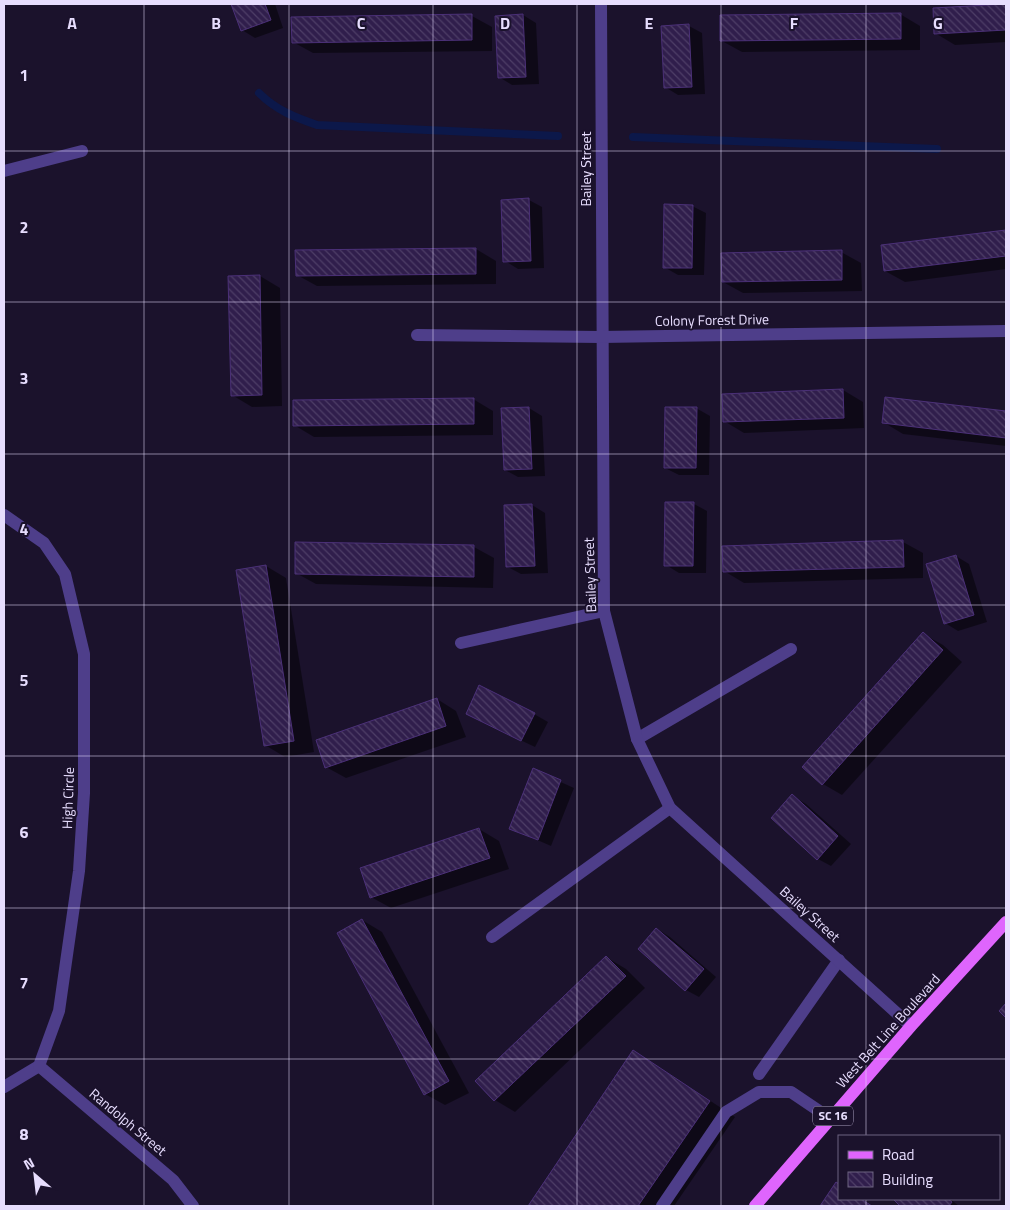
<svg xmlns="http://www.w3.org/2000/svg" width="1010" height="1210" font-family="'Titillium Web',sans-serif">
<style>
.shadow{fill:#0007}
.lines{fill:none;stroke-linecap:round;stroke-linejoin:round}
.stream{stroke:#0c184a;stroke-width:8}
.building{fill:url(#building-back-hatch);stroke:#4b3078}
.lane{stroke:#4e3e8a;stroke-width:12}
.street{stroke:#4e3e8a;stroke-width:12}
.primary{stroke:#df65fd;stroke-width:12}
.grid{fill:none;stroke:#e7ddfe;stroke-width:1;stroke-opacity:0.55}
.labels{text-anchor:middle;stroke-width:4;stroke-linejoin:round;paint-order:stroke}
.shield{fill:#1b122c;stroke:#aaa0bf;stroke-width:1}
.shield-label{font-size:12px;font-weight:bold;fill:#e7ddfe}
.street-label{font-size:14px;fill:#e7ddfe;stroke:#1b122c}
.grid-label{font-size:16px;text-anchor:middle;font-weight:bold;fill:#e7ddfe;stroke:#1b122c;stroke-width:4;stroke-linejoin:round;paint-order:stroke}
</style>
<defs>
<pattern id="building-back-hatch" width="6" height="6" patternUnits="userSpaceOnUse" patternTransform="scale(1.25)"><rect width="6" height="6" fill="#301e4c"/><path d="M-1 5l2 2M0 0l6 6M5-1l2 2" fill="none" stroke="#4e3e67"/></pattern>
</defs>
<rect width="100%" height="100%" fill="#1b122c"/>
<!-- shadow -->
<g class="shadow">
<path d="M233,4h42l8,24 -28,10 -13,-8z"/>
<path d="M1006,5v37l-51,3 -20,-12 -1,-23z"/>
<path d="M900,14l20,12v24l-178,2 -20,-11z"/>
<path d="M523,15l13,8 3,61 -27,1 -13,-8 -2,-60z"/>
<path d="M472,16l20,11v24l-179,2 -20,-11z"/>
<path d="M689,26l13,7 3,61 -27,1 -13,-8z"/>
<path d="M529,200l13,7 2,61 -26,1 -13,-8z"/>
<path d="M692,206l14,7 -2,62h-26l-14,-8z"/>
<path d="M1006,231v38l-101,13 -20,-11 -3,-25z"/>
<path d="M476,249l20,12v23l-179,2 -20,-11z"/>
<path d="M841,252l20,11 1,28 -119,2 -20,-11z"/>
<path d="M260,276l20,12 2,118 -30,1 -20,-12z"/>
<path d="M843,390l20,12 1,26 -120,5 -20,-12z"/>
<path d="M886,398l120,15v33l-103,-12 -20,-12z"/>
<path d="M473,399l20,12v24l-179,2 -20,-12z"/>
<path d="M529,408l13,8 3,60 -27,1 -13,-7z"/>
<path d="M696,408l14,8 -1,59h-30l-14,-7z"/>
<path d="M694,504l13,7 -1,62h-27l-13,-8z"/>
<path d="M532,505l13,8 3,60 -27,1 -13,-7z"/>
<path d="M903,542l20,11v25l-179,5 -20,-12z"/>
<path d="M474,547l20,11 -1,30 -177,-4 -20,-11z"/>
<path d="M956,556l13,8 18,58 -29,9 -13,-8z"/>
<path d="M266,566l20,12 28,174 -29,5 -20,-12z"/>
<path d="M923,634l20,11 19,17 -120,133 -19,-11z"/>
<path d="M437,699l19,12 10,26 -120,41 -20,-11z"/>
<path d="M534,714l14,8 -13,25 -55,-26z"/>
<path d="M534,770l40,18 -23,58 -41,-18z"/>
<path d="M792,796l14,8 45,40 -20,22 -13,-7z"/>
<path d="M479,829l20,12 10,28 -118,39 -20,-11z"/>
<path d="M362,920l20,12 87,161 -24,12 -20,-11z"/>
<path d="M657,929l13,8 46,40 -17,20 -13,-7z"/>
<path d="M606,957l20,12 19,19 -130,124 -20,-12 -19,-19z"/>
<path d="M634,1051l101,66 -61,89h-143z"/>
<path d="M836,1184l3,15h23l11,7h-52z"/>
<path d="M895,1199h55l9,7h-57z"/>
</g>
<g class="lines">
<!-- stream -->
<g class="stream">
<path d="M259,93c17,17 35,24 58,32l241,11"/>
<path d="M633,137l304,12"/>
</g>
</g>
<!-- building -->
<g class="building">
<path d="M231,4h34l6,16 -30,11z"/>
<path d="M1006,4v26l-72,4 -1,-26z"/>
<path d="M901,13v26l-181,2v-26z"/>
<path d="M472,14v26l-180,3 -1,-26z"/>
<path d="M523,14l3,63 -28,1 -3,-62z"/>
<path d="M689,24l3,63 -28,1 -3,-62z"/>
<path d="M529,198l2,63 -28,1 -2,-62z"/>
<path d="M664,204l29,1 -1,63h-29z"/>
<path d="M1006,230v26l-122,15 -3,-26z"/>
<path d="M476,248v26l-180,2 -1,-26z"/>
<path d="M842,250v30l-120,2 -1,-29z"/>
<path d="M260,275l2,120 -31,1 -3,-120z"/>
<path d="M843,389l1,29 -121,4 -1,-28z"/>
<path d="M885,397l121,14v27l-124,-15z"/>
<path d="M474,398v26l-181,2v-26z"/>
<path d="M529,407l3,62 -28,1 -3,-62z"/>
<path d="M665,407h32l-1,61h-32z"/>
<path d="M665,502h29l-1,64h-29z"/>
<path d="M532,504l3,62 -29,1 -2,-62z"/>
<path d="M903,540l1,27 -181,5 -1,-26z"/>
<path d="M295,542l179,3v32l-179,-3z"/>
<path d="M956,555l18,60 -30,9 -18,-60z"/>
<path d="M266,565l28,176 -30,5 -28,-176z"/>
<path d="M923,632l20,18 -121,135 -20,-18z"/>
<path d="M479,685l56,28 -14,28 -55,-27z"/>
<path d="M437,698l9,28 -121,42 -9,-28z"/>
<path d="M533,768l28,12 -23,60 -29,-11z"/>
<path d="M792,794l46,42 -21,24 -46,-42z"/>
<path d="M479,828l11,30 -120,40 -10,-30z"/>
<path d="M362,919l87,162 -25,14 -87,-162z"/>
<path d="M656,928l48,41 -19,22 -47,-42z"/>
<path d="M606,956l20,20 -132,125 -19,-20z"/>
<path d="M1006,1003v15l-7,-7z"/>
<path d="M633,1050l77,51 -72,105h-110z"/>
<path d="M836,1182l3,2v15h22l11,7h-52z"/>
<path d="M893,1199h55l4,3 -3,4h-49z"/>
</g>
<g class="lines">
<!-- lane -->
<g class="lane">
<path d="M461,643l143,-32"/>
<path d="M637,739l154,-90"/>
<path d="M492,937l178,-129"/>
<path d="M759,1074l80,-114"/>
<path d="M662,1206l64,-94 33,-20h32l40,27"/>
</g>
<!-- street -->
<g class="street">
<path d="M601,4l3,607 33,128 33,69 241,218"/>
<path d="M4,171l78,-20"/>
<path d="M417,335l184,2 405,-6"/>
<path d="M4,515l40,28 21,31 19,80v139l-5,78 -20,140 -20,55 -35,21"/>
<path d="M39,1066l134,114 20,26"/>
</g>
<!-- primary -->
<path class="primary" d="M755,1206l156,-180 95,-104"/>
</g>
<!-- grid -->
<path class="grid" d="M144,4v1202M289,4v1202M433,4v1202M577,4v1202M721,4v1202M866,4v1132M4,151h1002M4,302h1002M4,454h1002M4,605h1002M4,756h1002M4,908h1002M4,1059h1002M866,1199v7"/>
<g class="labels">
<!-- shield labels -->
<rect class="shield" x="813" y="1106.5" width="40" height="19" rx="4"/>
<g class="shield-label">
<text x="833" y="1120">SC 16</text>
</g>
<!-- street labels -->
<g class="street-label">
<text transform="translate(586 169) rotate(-90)" y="5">Bailey Street</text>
<text transform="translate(712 320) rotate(-1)" y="5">Colony Forest Drive</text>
<text transform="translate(590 575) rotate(-92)" y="5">Bailey Street</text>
<text transform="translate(68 798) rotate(-88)" y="5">High Circle</text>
<text transform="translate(810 914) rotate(42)" y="5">Bailey Street</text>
<text transform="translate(888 1031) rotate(-48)" y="5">West Belt Line Boulevard</text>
<text transform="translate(128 1122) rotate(40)" y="5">Randolph Street</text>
</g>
</g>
<g class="grid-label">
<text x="72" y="29">A</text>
<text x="216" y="29">B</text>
<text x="361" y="29">C</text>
<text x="505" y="29">D</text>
<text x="649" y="29">E</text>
<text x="794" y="29">F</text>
<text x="938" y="29">G</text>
<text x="24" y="81">1</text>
<text x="24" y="233">2</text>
<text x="24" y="384">3</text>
<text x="24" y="535">4</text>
<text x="24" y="686">5</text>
<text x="24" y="838">6</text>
<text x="24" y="989">7</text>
<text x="24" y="1140">8</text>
</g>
<!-- border -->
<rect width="1010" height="1210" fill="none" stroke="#e7ddfe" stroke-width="10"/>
<!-- legend -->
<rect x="838" y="1135" width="162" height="65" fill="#1b122c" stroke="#6d6380"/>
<rect x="848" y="1151" width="25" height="8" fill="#df65fd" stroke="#6d6380"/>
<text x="882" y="1160" font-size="15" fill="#e7ddfe">Road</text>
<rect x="848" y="1172" width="25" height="15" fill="url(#building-back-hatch)" stroke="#6d6380"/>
<text x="882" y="1185" font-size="15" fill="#e7ddfe">Building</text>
<!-- north arrow -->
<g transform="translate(35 1175) rotate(332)" stroke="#1b122c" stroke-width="4" paint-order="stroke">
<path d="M0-4L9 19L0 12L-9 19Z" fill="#e7ddfe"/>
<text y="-8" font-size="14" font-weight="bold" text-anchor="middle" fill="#e7ddfe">N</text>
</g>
</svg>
